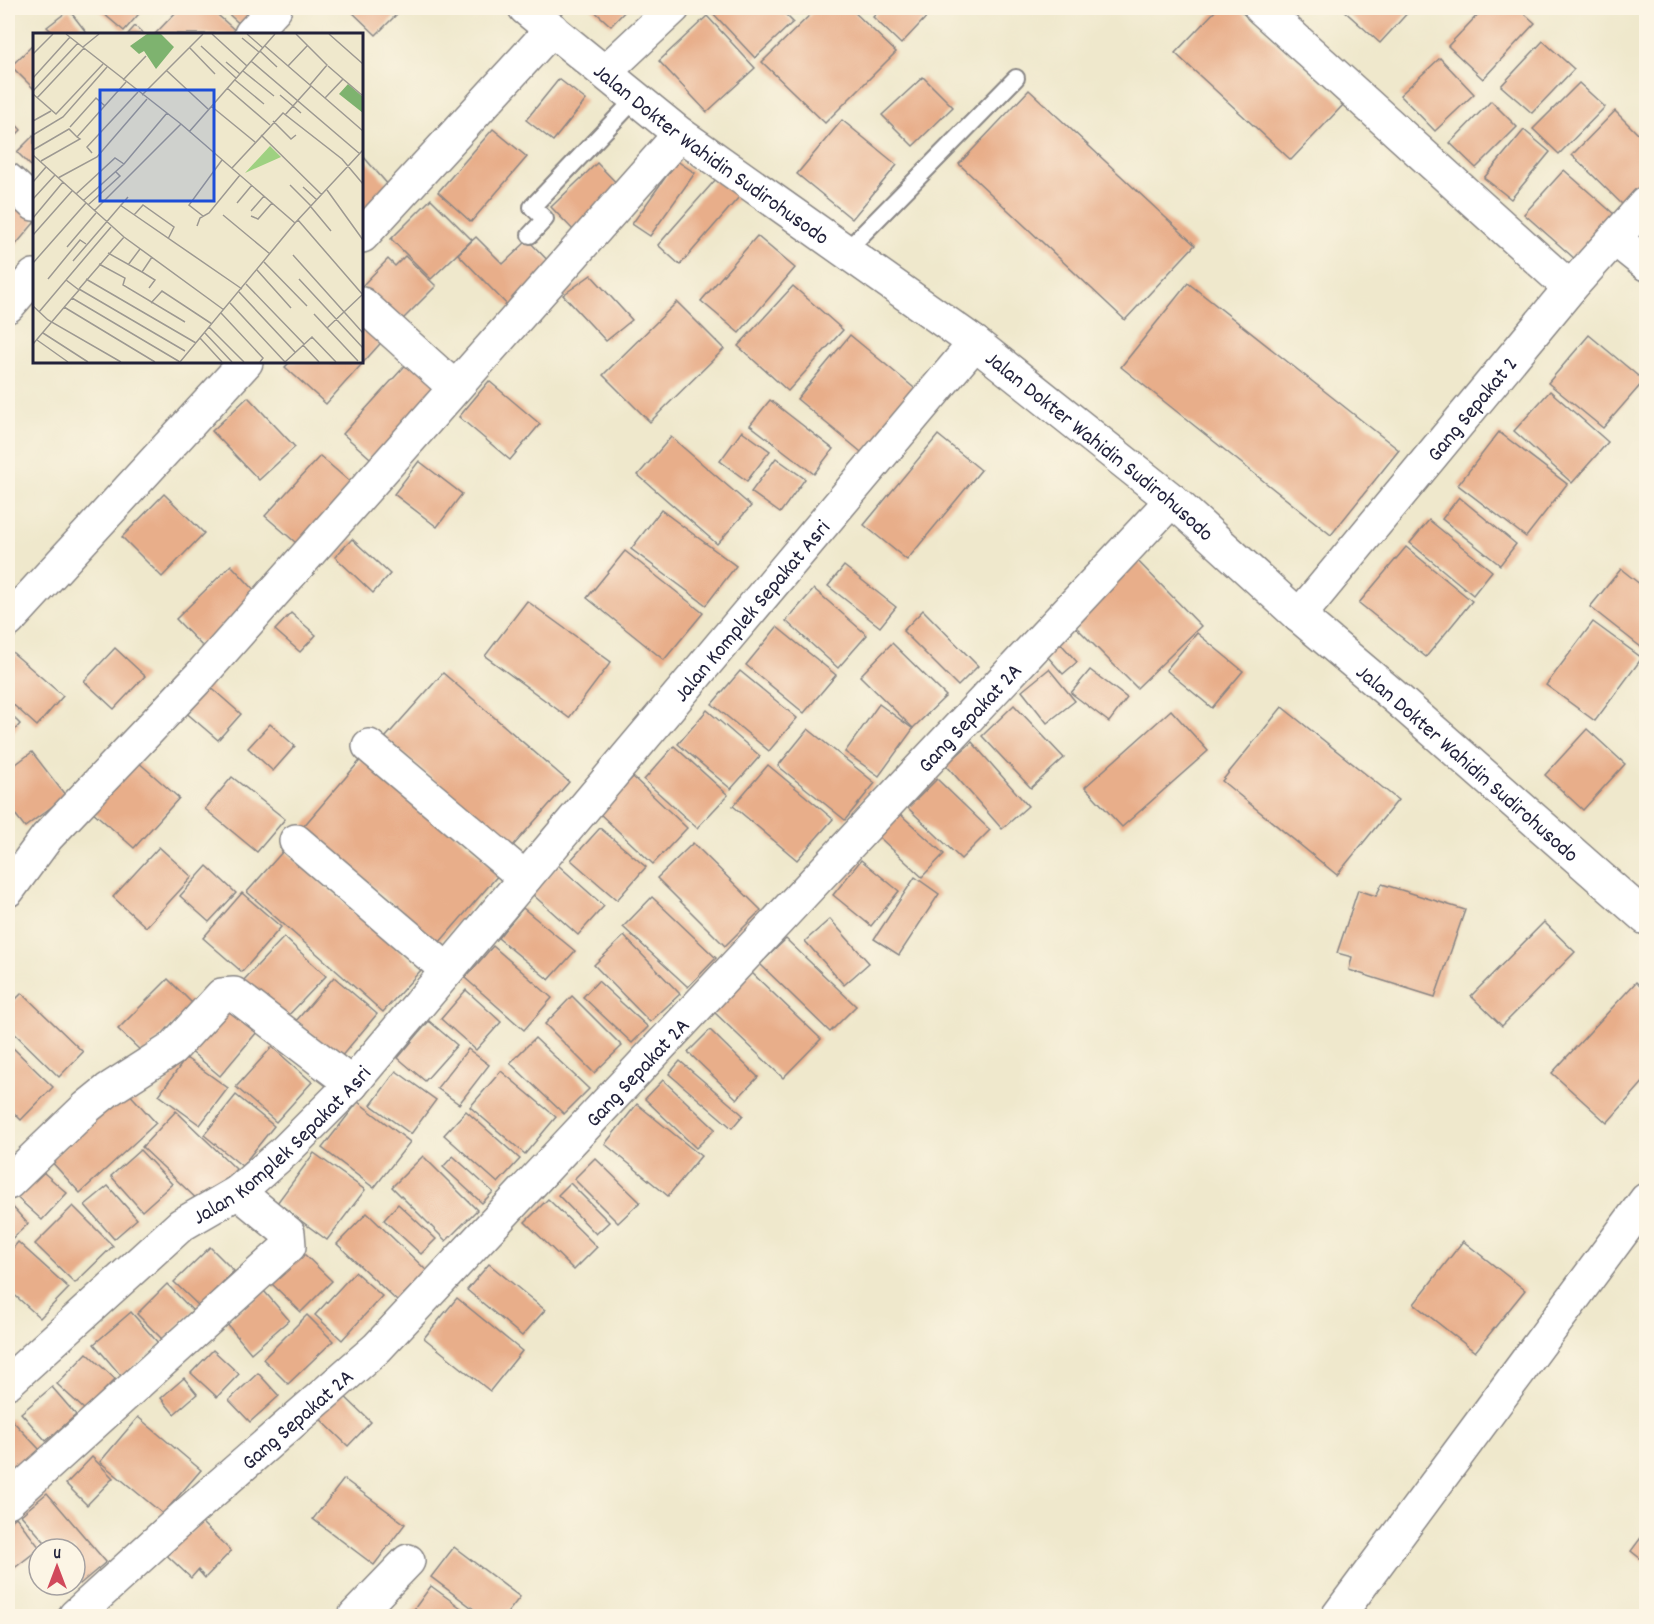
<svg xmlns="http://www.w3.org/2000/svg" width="1654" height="1624" font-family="Dekko,sans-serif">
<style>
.building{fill:#e8ae8a}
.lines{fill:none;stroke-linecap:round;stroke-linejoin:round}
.service-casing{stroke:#888584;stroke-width:20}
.minor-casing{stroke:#888584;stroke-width:36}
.tertiary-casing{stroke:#888584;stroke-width:36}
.service{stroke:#fff;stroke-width:16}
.minor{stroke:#fff;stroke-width:33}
.tertiary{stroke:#fff;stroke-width:33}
.labels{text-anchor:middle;stroke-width:6;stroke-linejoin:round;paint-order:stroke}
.street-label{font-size:22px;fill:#22223b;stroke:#fcf5e5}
.inset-road{fill:none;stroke:#9d9992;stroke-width:1.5}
.view{fill:#1d4ed8;fill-opacity:0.15;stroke:#1d4ed8;stroke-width:3}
.inset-edge{fill:none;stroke:#22223b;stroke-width:3}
</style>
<rect width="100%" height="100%" fill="#fcf5e5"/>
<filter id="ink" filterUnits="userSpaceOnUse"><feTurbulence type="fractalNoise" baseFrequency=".0167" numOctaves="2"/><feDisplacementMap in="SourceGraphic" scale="12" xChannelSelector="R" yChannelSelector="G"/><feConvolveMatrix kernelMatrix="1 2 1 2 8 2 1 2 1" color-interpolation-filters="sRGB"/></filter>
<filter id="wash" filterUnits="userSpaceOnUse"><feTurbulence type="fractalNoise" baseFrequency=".008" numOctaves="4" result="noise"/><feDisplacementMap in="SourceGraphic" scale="24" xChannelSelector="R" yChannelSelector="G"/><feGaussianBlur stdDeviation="1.35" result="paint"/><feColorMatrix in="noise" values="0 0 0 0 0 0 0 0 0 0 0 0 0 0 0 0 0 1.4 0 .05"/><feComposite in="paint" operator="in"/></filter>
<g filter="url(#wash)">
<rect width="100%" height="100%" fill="#efe8cc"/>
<g id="blocks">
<!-- building -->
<g class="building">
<path d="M97,8h47l-20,23z"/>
<path d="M180,8h30l28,25 -2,1h-81z"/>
<path d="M222,8h43l-21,20z"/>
<path d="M348,8h55l-27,27z"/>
<path d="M591,8h37l-17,18z"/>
<path d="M712,8h67l14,14 -38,36 -45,-48z"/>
<path d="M817,8h33l46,44 -71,71 -63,-61z"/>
<path d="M882,8h53l-34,36 -28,-27z"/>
<path d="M1218,8h19l106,97 -52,55 -116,-107z"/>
<path d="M1341,8h71l-32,35z"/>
<path d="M1484,8h34l17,15 -52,56 -35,-33z"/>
<path d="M69,10l17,22 -4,2h-28l-7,-7z"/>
<path d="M707,16l48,52 -48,44 -48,-51z"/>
<path d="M135,26l9,8h-16z"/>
<path d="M1543,41l31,28 -42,44 -31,-27z"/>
<path d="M34,44v43l-1,1 -22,-22z"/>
<path d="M1440,58l34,36 -39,37 -35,-36z"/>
<path d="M923,77l30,30 -40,39 -31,-31z"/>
<path d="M559,79l27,21 -33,41 -27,-21z"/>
<path d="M1579,83l26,24 -46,47 -26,-25z"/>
<path d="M1029,90l166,155 -70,75 -166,-156z"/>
<path d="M1491,101l26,26 -41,41 -26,-25z"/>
<path d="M1615,111l31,31v41l-22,23 -52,-51z"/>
<path d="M8,116l13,14 -13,13z"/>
<path d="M842,120l55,45 -45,54 -55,-45z"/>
<path d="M493,129l34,28 -56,65 -33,-30z"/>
<path d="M1524,130l26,22 -39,47 -27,-21z"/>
<path d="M34,135v34l-17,-17z"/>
<path d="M362,155l28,32 -28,27z"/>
<path d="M677,161l18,12 -45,63 -18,-12z"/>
<path d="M597,163l28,29 -46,44 -28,-29z"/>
<path d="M1564,170l51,45 -40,44 -51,-45z"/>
<path d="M717,178l22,19 -59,68 -22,-20z"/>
<path d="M8,190l26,24v9l-26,31z"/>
<path d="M431,199l41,41 -41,39 -40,-40z"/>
<path d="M757,236l38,32 -56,65 -38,-32z"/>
<path d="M476,237l27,27 25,-24 27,28 -43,42 -54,-56z"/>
<path d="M405,256l31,30 -36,36 -38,-36 26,-27 7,7z"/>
<path d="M591,275l41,45 -26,21 -43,-46z"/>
<path d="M1188,283l211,167 -68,85 -210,-168z"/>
<path d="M793,286l50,44 -55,61 -50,-45z"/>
<path d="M677,302l47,47 -74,73 -47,-47z"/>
<path d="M362,314l25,22 -61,68 -41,-37 5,-5h72z"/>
<path d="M850,335l69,57 -53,64 -69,-57z"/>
<path d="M1589,335l55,46 -41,47 -55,-45z"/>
<path d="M412,358l34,31 -68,76 -35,-31z"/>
<path d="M489,381l51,43 -30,36 -51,-43z"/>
<path d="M1550,391l58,51 -36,41 -58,-52z"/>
<path d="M248,397l47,50 -36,33 -47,-49z"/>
<path d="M770,400l63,49 -19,25 -64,-49z"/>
<path d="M742,431l28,20 -23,30 -27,-20z"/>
<path d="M1499,432l68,52 -41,53 -68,-52z"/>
<path d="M938,435l43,35 -74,90 -43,-35z"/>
<path d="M671,437l80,69 -34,38 -79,-69z"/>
<path d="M320,456l37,32 -55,60 -37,-32z"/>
<path d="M776,458l29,21 -25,34 -29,-21z"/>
<path d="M419,461l43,33 -25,33 -43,-33z"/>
<path d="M164,494l40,39 -42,44 -40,-40z"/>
<path d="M1459,497l57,47 -16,21 -58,-46z"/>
<path d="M661,510l75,56 -30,39 -75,-56z"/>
<path d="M1429,520l63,51 -19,24 -63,-52z"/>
<path d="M352,539l38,35 -17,19 -38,-36z"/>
<path d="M1406,547l66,54 -46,56 -67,-54z"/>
<path d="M625,551l78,62 -39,47 -77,-62z"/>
<path d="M1132,555l69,71 -64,62 -70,-70z"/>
<path d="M231,565l29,31 -55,53 -29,-30z"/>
<path d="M844,566l52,41 -16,20 -52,-41z"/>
<path d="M1621,569l25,20v62l-56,-44z"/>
<path d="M814,589l53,46 -29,33 -52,-47z"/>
<path d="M527,601l84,61 -42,56 -84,-62z"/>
<path d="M923,610l55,56 -20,20 -55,-55z"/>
<path d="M291,613l25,22 -16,17 -25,-22z"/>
<path d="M1593,622l49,36 -47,63 -49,-36z"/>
<path d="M777,627l59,48 -32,38 -58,-48z"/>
<path d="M1197,633l46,38 -31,37 -46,-38z"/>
<path d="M1054,636l23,26 -14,12 -23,-26z"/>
<path d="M892,643l54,53 -33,32 -53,-52z"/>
<path d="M115,648l30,28 -31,33 -30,-28z"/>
<path d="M12,652l51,44 -26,30 -29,-26v-44z"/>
<path d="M1049,669l26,32 -28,22 -25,-32z"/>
<path d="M1090,670l37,28 -18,24 -38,-29z"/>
<path d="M740,671l57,47 -28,33 -57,-47z"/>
<path d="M443,673l126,109 -57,65 -127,-109z"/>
<path d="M207,684l34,30 -23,26 -35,-30z"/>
<path d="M879,704l34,25 -34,47 -34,-24z"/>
<path d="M1014,705l50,53 -33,30 -49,-52z"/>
<path d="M1282,707l116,93 -61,75 -115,-94z"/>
<path d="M707,710l53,46 -29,33 -53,-45z"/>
<path d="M1171,710l37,41 -86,76 -37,-40z"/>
<path d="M8,712l12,12 -12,14z"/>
<path d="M270,724l25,22 -22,25 -25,-23z"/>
<path d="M808,729l67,54 -30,37 -67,-54z"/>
<path d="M1587,729l38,35 -42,46 -38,-35z"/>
<path d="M972,742l56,64 -26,23 -56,-64z"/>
<path d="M674,746l54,49 -31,33 -53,-48z"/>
<path d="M32,752l34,44 -41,31 -17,-22v-35z"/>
<path d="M364,756l136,117 -61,70 -136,-116z"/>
<path d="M137,761l42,37 -45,50 -42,-37z"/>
<path d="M768,765l65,54 -36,41 -64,-54z"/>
<path d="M232,777l53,42 -28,33 -52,-43z"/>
<path d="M633,777l54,51 -34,36 -54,-51z"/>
<path d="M937,779l53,51 -29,29 -53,-51z"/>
<path d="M900,814l44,40 -22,23 -43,-40z"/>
<path d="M600,828l46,39 -29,33 -46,-40z"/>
<path d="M693,843l68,67 -36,36 -68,-68z"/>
<path d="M159,847l33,30 -46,50 -33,-30z"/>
<path d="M284,850l137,120 -38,42 -136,-120z"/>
<path d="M861,860l38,31 -28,35 -38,-31z"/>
<path d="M558,865l46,41 -26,29 -46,-41z"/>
<path d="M207,866l29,27 -27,29 -29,-26z"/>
<path d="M915,877l24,17 -40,61 -25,-16z"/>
<path d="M1382,884l83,26 -30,87 -86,-27 3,-13 -15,-4 21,-63 18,6z"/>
<path d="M242,893l39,34 -39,45 -39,-34z"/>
<path d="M652,897l64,61 -28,29 -65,-60z"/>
<path d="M523,908l52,43 -26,29 -51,-42z"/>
<path d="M830,919l39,44 -25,22 -39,-44z"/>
<path d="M1544,922l31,30 -73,74 -31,-30z"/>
<path d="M624,936l56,58 -30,28 -56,-57z"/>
<path d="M284,937l42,39 -43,45 -41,-39z"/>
<path d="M786,939l70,67 -26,26 -70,-68z"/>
<path d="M493,946l59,52 -28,32 -59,-52z"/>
<path d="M751,972l70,67 -38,39 -70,-67z"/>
<path d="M334,977l43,37 -37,44 -44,-37z"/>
<path d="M168,979l25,25 -49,50 -26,-25z"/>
<path d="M598,981l50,46 -16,16 -49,-46z"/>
<path d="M1636,982l10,10v87l-39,44 -55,-50z"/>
<path d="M466,990l35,32 -25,28 -35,-31z"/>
<path d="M22,993l61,59 -24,25 -51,-50v-20z"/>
<path d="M572,996l50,50 -28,27 -49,-49z"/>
<path d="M226,1006l31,26 -37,44 -32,-27z"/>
<path d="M429,1021l28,24 -32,36 -27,-23z"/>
<path d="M710,1030l48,47 -21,22 -49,-47z"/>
<path d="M535,1038l54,51 -25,25 -54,-51z"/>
<path d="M8,1043l45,44 -32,33 -13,-13z"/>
<path d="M272,1047l40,35 -36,40 -40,-35z"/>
<path d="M468,1049l21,16 -30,39 -22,-16z"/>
<path d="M186,1058l42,30 -28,37 -41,-30z"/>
<path d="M680,1061l63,54 -11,13 -63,-54z"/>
<path d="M396,1071l40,29 -25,34 -40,-29z"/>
<path d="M501,1071l55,46 -31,37 -55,-47z"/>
<path d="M663,1080l52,49 -19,19 -51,-49z"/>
<path d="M126,1090l30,33 -76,70 -30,-33z"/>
<path d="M236,1095l38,31 -32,40 -38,-31z"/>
<path d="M358,1102l52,40 -36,46 -52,-40z"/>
<path d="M637,1104l64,52 -33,40 -63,-52z"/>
<path d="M176,1111l60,58 -34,35 -60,-57z"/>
<path d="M466,1111l54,48 -22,24 -54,-48z"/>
<path d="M140,1150l32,34 -30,27 -31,-35z"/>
<path d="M314,1153l51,37 -38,50 -50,-37z"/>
<path d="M423,1156l54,54 -31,31 -54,-54z"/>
<path d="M453,1156l40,36 -11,11 -39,-36z"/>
<path d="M595,1158l45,44 -22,21 -44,-44z"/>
<path d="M36,1166l31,27 -25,27 -30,-27z"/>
<path d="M570,1183l39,39 -13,12 -38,-39z"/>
<path d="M108,1186l29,33 -23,20 -29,-34z"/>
<path d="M548,1199l49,48 -23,23 -49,-48z"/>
<path d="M9,1203l19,21 -20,18v-38z"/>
<path d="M398,1204l38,35 -15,15 -37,-34z"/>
<path d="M73,1206l40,40 -38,37 -40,-39z"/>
<path d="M367,1213l60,58 -30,30 -60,-57z"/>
<path d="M1463,1241l62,49 -50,62 -61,-48z"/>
<path d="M18,1242l51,46 -29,30 -32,-29v-35z"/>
<path d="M210,1247l24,24 -35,35 -25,-24z"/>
<path d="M302,1252l30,29 -31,31 -30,-29z"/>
<path d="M489,1264l56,46 -23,26 -55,-46z"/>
<path d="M355,1272l27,24 -40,44 -27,-25z"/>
<path d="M167,1284l26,27 -29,30 -27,-27z"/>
<path d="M264,1291l25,29 -38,33 -25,-30z"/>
<path d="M457,1298l65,53 -32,40 -66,-53z"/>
<path d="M131,1312l28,32 -37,33 -28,-33z"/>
<path d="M307,1315l26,26 -45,43 -25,-25z"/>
<path d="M213,1350l26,24 -22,23 -26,-24z"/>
<path d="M87,1353l28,26 -30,31 -28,-26z"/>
<path d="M258,1373l21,23 -29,26 -21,-22z"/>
<path d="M184,1378l13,16 -23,20 -13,-16z"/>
<path d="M52,1387l24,28 -30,26 -25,-28z"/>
<path d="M337,1389l34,33 -23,24 -34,-33z"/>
<path d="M138,1417l63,53 -38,44 -63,-52z"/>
<path d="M10,1418l30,32 -31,29 -1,-2v-57z"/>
<path d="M92,1457l21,21 -26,27 -21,-21z"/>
<path d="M344,1479l61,45 -31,41 -61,-46z"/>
<path d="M47,1493l59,69 -26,22 -5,-7v-28h-24l-30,-34z"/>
<path d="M16,1517l24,31 -32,25v-49z"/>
<path d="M201,1522l30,29 -26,27 -7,-8 -7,8 -33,-31 22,-22 9,9z"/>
<path d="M1646,1531v32l-15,-12z"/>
<path d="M454,1547l66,50 -15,19h-22l-52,-39z"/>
<path d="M431,1586l41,30h-63z"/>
</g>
</g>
</g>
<g filter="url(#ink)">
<use href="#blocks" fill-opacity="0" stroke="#888584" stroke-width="1.5"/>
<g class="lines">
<!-- service casing -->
<g class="service-casing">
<g id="service">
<path d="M530,235l15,-16 -13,-12 104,-109"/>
<path d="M846,251l170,-173"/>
</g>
</g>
<!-- minor casing -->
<g class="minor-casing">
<g id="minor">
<path d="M1261,8l309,280"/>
<path d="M251,34l24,-26"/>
<path d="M605,72l68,-64"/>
<path d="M8,180l26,24"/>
<path d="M362,236l190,-207"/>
<path d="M1615,239l31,25"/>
<path d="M362,304l82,74"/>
<path d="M8,306l26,-30"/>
<path id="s1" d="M1299,616l271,-328 76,-85"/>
<path d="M8,621l238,-259"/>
<path d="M369,746l156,132"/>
<path d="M296,841l151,129"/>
<path d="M8,890l39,-53 153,-161 480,-542"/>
<path d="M8,1183l79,-76 21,-17 64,-41 50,-54 12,-1 118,90"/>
<path id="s2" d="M8,1382l173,-157 57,-33 47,-41 67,-67 623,-741"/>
<path d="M8,1501l281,-255 -1,-13 -50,-41"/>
<path id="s3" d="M75,1616l113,-103 189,-165 795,-848"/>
<path d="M355,1616l53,-55"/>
<path d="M1338,1616l308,-416"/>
</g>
</g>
<!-- tertiary casing -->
<g class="tertiary-casing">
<g id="tertiary">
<path id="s4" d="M525,8l155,126 295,209 197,157 127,116 96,81 251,221"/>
</g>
</g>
<!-- service -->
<use href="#service" class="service"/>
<!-- minor -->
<use href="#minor" class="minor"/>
<!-- tertiary -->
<use href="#tertiary" class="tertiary"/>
</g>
</g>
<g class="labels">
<!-- street labels -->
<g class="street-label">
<text dy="8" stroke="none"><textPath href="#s4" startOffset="237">Jalan Dokter Wahidin Sudirohusodo</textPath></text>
<text dy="8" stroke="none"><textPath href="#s1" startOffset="270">Gang Sepakat 2</textPath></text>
<text dy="8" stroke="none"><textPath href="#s4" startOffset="723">Jalan Dokter Wahidin Sudirohusodo</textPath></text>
<text dy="8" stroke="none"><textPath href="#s2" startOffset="1076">Jalan Komplek Sepakat Asri</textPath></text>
<text dy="8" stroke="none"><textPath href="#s3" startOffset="1269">Gang Sepakat 2A</textPath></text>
<text dy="8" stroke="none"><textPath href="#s4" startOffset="1209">Jalan Dokter Wahidin Sudirohusodo</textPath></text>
<text dy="8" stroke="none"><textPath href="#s3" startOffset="783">Gang Sepakat 2A</textPath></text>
<text dy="8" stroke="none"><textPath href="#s2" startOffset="363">Jalan Komplek Sepakat Asri</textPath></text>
<text dy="8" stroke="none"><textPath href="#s3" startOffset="297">Gang Sepakat 2A</textPath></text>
</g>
</g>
<!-- overview -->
<g transform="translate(33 33)">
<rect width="330" height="330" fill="#efe8cc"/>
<path d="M237,113l11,11 -36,16z" fill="#9ed181"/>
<path d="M114,1h14l13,13 -18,22 -12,-18 -5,3 -9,-8zM315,51l15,13v16l-24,-19z" fill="#7eb36f"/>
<path class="inset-road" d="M33,1l115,90 114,99M179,1l35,32M214,1l16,14M263,1l31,31 -17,20M296,1l34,30M209,5l17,14M168,13l35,32M232,13l98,85M50,14l16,-13M156,14l26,27M227,18l17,16M0,21l20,-20M218,28l109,93M193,29l14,12M255,33l19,-20M134,38l41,38M210,38l31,25M0,45l37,-41M310,46l20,17M90,47l23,-24M202,47l29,24M194,55l43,37M0,58l45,-48M0,61l23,20 47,-50M109,62l61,-61M247,62l13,11 -8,9M4,65l47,-50M292,65l18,-19 -15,-13M178,73l44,36M268,80l-8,-7 18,-20M0,88l18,-10M240,88l18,18 5,-4M37,94l26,-29 9,8M156,99l86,-98M0,102l30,-18 44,-50M228,102l61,60M0,117l36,-21 8,8 49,-55M59,120l-5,-6 51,-55M0,122l91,82 100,73M8,128l39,-22 -3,-2M199,135l51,-55 59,46 21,25M25,145l39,-21 50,-58M0,149l13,-15M257,152l21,21M270,154l14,13M294,157l36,50M43,161l39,-36 9,6M0,166l22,-24M50,168l41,-37 43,-51M204,170l15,-18M55,172l32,-29 -4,-4M87,172l122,84M278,174l20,24M61,178l87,-87M218,178l13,-15M101,182l9,-10 31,22 -6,12M190,182l47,39M170,183l-14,-11 33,-45M218,183l7,3 14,-16M0,185l30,-36M265,187l65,75M164,193l3,-8 9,-5 31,-38M0,202l39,-44M34,214l29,-34M75,220l34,19M260,222l70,78M40,228l55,-64M231,229l43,44M0,230l53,-60M66,231l26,14 -2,7 62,37M95,232l12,-16M224,237l34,38M15,246l32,-39 6,4M53,246l110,64M266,246l64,69M33,247l45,-53M213,251l58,60M116,255l6,-8 -13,-8 10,-15M46,256l106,62M46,256l45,-52M206,259l56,60M118,270l11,-12 50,33M197,270l55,59M0,273l15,14 73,42M31,274l91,55M6,279l27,-32 13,10 -7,8 108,64M188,280l42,45 -3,4M281,281l44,47M176,294l35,35M294,295l36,-34M10,300l45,29M172,300l27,29M167,305l22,24M4,307l31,22M0,311l39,-46M270,312l16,17M147,329l115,-139 68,-73M252,329l27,-25 24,25"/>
<path class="view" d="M67,57h114v111h-114z"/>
<rect width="330" height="330" class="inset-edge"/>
</g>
<!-- margin -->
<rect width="1654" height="1624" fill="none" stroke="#fcf5e5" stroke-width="30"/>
<!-- north arrow -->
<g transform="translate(57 1567)"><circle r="28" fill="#fcf5e5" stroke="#a5a1a1" stroke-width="1.5"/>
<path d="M0-4.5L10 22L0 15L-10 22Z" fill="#d1495b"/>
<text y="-9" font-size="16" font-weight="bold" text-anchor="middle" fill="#22223b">U</text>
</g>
</svg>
